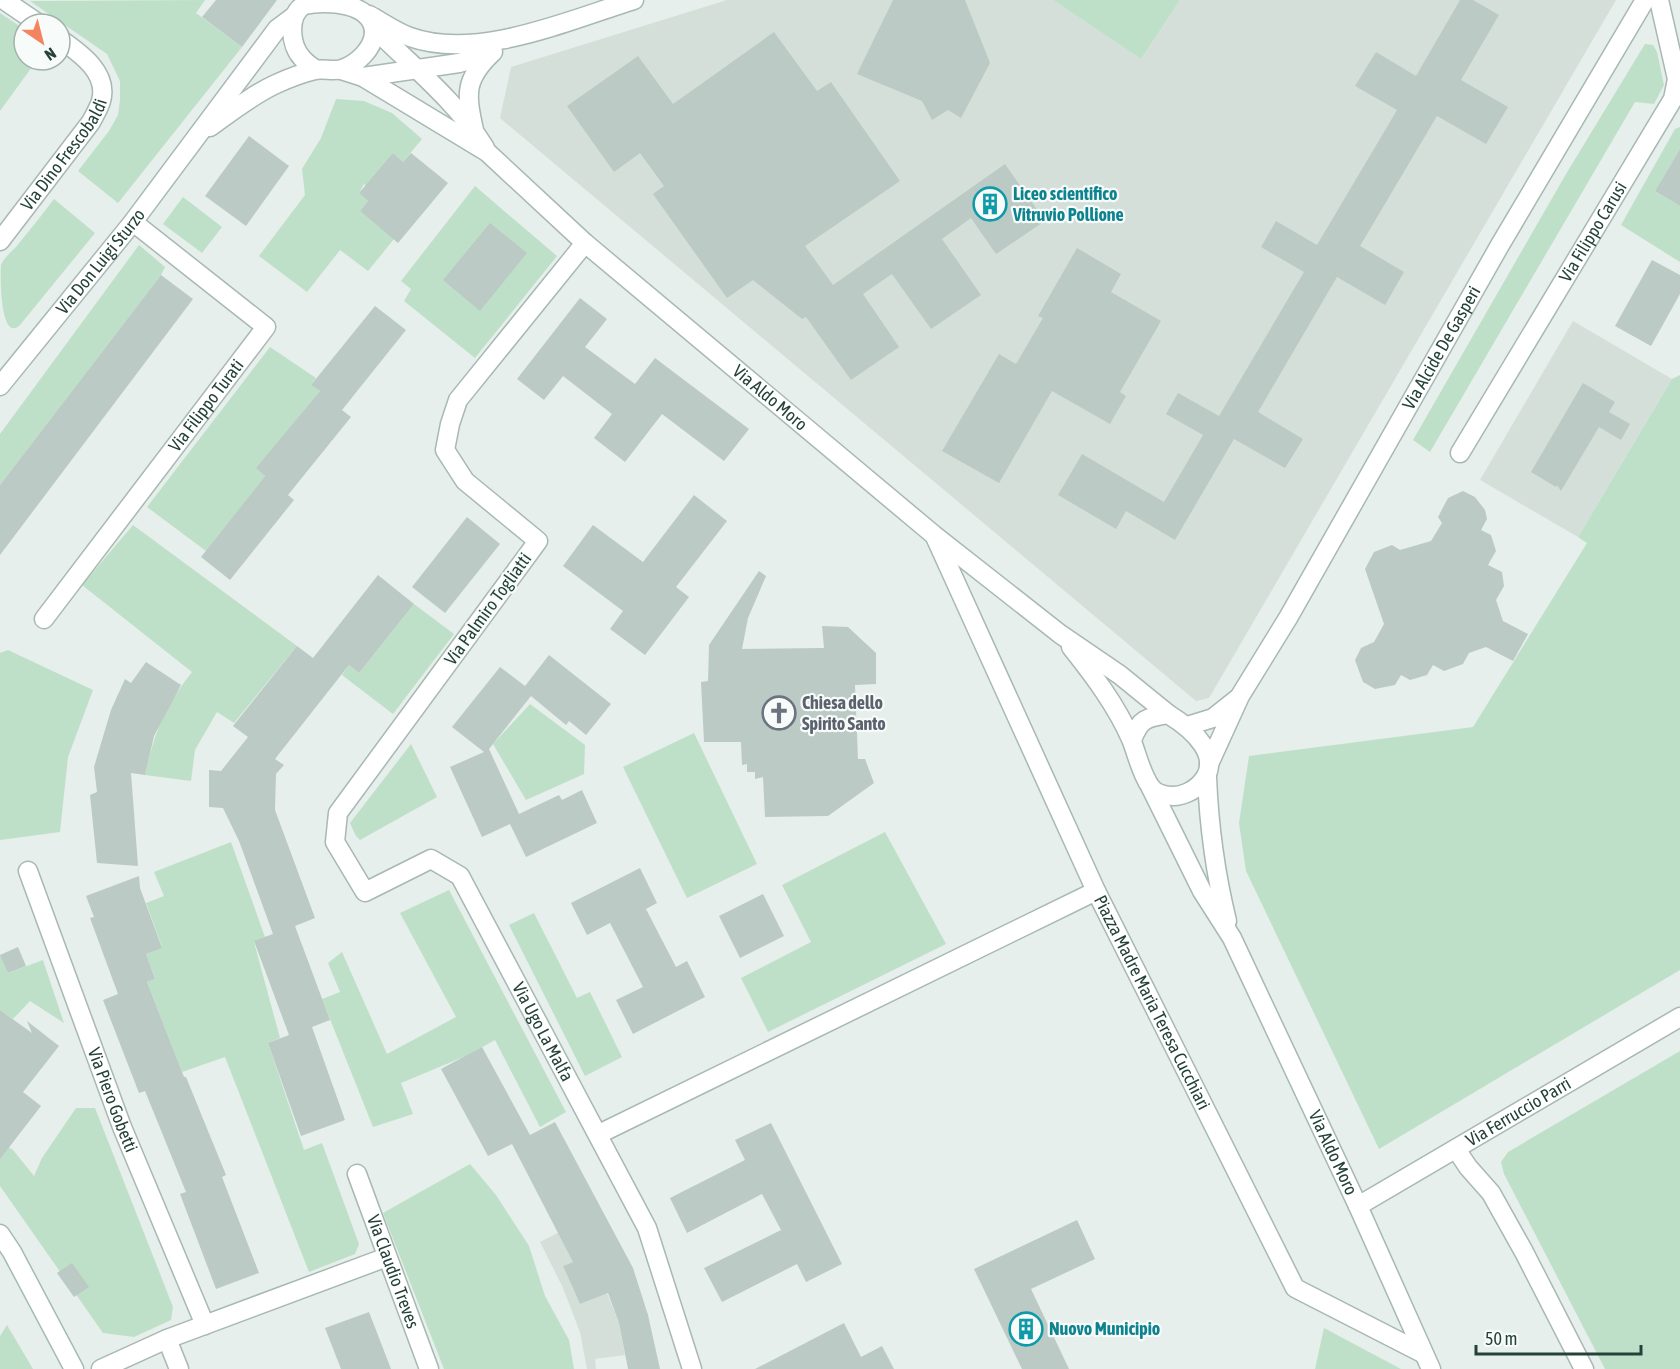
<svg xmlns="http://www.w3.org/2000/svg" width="1680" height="1369" font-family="'Asap Condensed',sans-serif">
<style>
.built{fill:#d4dfda}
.green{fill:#bfe0c8}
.building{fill:#bbcac4}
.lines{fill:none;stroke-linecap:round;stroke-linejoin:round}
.minor-casing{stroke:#a8b8b2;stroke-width:21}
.secondary-casing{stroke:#a4bbb3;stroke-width:21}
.minor{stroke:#fff;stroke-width:18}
.secondary{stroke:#fff;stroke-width:18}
.labels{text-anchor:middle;stroke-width:4.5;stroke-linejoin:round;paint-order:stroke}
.street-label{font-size:18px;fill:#24423a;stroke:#f7fbf9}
.culture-label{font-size:18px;font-weight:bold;fill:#0d838f;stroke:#f7fbf9;text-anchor:start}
.worship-label{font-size:18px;font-weight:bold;fill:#5b616d;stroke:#f7fbf9;text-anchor:start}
</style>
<rect width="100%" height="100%" fill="#e6efeb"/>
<!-- built -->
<g class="built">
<path d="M727,0h326l88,59 39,-59h436l-407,698 -13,3 -696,-583 11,-51z"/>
<path d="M1573,321l99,58 -94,158 -98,-57z"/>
<path d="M575,1224l16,30 -28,12 17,38 27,-11 12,30 6,32 -30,4 1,10h-9l-7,-37 -17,-44 -23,-46z"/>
</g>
<!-- green -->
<g class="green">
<path d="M205,0l-9,13 46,34 -124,156 -40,-32 31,-40 9,-16 2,-15v-19l-13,-27 -77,-53z"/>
<path d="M1053,0h127l-39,59z"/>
<path d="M0,13l24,16v31h13l-37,51z"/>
<path d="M1645,44l8,1 4,7 7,33 -10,19 -19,-2 -205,350 -17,-12 153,-266z"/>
<path d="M336,99l28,2 28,12 30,26 -19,23 -10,-9 -19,40 -10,-9 -5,9 9,8 -8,10 34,28 -26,32 -28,-21 -33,42 -48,-36 46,-61 -3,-26 19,-31z"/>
<path d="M1680,127v22l-25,42 25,15v56l-59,-37 54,-96z"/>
<path d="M475,186l82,70 -82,102 -71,-57 7,-12 -10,-8z"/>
<path d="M183,197l39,30 -20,26 -39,-29z"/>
<path d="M54,199l41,34 -75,92c-20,19 -20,-51 -19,-60 3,-7 10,-13 15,-18 13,-16 26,-32 38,-48z"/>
<path d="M139,245l26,22 -4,8 -161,210v-51z"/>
<path d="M270,347l46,31 -5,7 9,6 -63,77 8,8 -59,75 -59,-44z"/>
<path d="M1680,375v595l-301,179 -133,-278 -7,-48 10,-67 224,-29 114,-184 -9,-6 94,-158z"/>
<path d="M133,525l164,121 -63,77 -17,-11 -22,38 -4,31 -46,-6c10,-44 19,-67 47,-103l-110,-87z"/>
<path d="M414,604l40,30 -61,80 -51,-39 7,-10 10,8z"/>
<path d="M8,650l85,40 -25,67 -8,75 -60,8v-187z"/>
<path d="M530,704l55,41 -1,29 -58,26 -33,-56z"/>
<path d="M694,733l63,131 -70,34 -64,-131z"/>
<path d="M411,744l26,53 -77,43 -4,-4 -6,-13z"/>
<path d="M885,832l61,112 -178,88 -27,-54 70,-36 -29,-57z"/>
<path d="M231,842l34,95 -11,5 26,96 -12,5 36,107 18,-7 37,101 -4,10 -46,18 -84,-215 -43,15 -35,-90 8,-3 -9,-25 16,-7 -16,-44 18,-7 -10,-24z"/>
<path d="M449,890l117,222 -26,15 -45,-87 -27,15 -67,28 12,31 -40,13 -51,-128 18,-7 -12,-29 14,-11 45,102 69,-37 -56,-104z"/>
<path d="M534,913l43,85 13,-6 32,65 -37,19 -76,-151z"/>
<path d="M0,954l8,19 35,-13 21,63 -34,-22 -17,18 -13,-9z"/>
<path d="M1680,1051v318h-75l-101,-195 -3,-12 7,-10z"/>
<path d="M76,1108h19l78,199 -2,13 -37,17 -31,-4 -103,-147v-44l13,8 21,26 8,-18z"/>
<path d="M470,1164l26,31 33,51 16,50 24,44 5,29h-130l-61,-156z"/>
<path d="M7,1325l26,44h-33v-33z"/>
<path d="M1324,1328l77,41h-86z"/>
</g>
<!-- building -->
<g class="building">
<path d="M216,0h61l-35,47 -40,-30z"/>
<path d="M893,0h72l25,63 -29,55 -13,-8 -16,10 -10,-19 -65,-27z"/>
<path d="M1460,0h13l26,15 -38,65 47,27 -22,37 -49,-28 -77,130 44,26 -19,33 -48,-28 -79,135 45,27 -18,29 -51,-29 -59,101 -49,-29 -10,18 -58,-34 24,-41 82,48 39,-67 -37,-21 12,-21 41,23 85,-144 -43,-25 15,-26 41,24 80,-135 -42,-24 21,-34 40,24z"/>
<path d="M774,32l43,59 14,-9 69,99 -95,65 28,39 172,-121 40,57 -49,33 -25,-36 -29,21 39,56 -50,34 -39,-55 -29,20 36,53 -48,33 -45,-63 -4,2 -49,-39 -26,18 -74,-104 11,-8 -24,-33 -26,19 -47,-66 71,-50 35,48z"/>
<path d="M249,136l40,30 -43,60 -41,-30z"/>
<path d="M1680,149v57l-25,-15z"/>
<path d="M393,153l10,9 8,-9 37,30 -50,60 -38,-32 8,-10 -9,-8z"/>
<path d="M490,223l37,30 -47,58 -37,-31z"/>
<path d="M1077,248l44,26 -10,18 50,29 -41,71 6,4 -16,28 -58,-33 -53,92 -57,-32 57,-97 17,10 27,-46 -5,-2z"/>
<path d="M1652,260l28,15v19l-29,52 -36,-20z"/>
<path d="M161,275l32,24 -193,256v-70z"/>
<path d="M580,298l27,21 -22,28 50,37 20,-26 94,71 -25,32 -62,-47 -37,48 -31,-24 18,-24 -49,-38 -19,24 -27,-21z"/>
<path d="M375,306l31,24 -64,80 9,7 -63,78 6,5 -64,80 -29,-23 64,-81 -9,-8 64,-77 -9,-6z"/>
<path d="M1583,383l32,19 -6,10 21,12 -9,16 -22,-13 -38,64 -4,-6 -1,2 -25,-15z"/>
<path d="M1463,491l12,6 10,13 2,9 -6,11 10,5 5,16 -8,14 14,7 2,14 -8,14 7,21 25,13 -15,27 -27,-14 -17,6 -6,11 -19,7 -11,-6 -6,10 -17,5 -9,-5 -6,10 -20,4 -12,-7 -8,-22 6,-12 13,-6 10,-18 -19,-55 9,-17 18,-7 8,5 31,-9 11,-18 -4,-6 10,-19z"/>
<path d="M694,495l33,26 -51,66 13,10 -44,58 -35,-26 13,-18 -60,-45 30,-41 50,37z"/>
<path d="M467,517l33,27 -55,69 -33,-26z"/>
<path d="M759,571l7,5 -18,42 -6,31 82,-1 -2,-22 26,1 28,26v31l-21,1 3,74h7l9,24 -46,33 -63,1 -2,-40 -8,2v-7h-8v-8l-5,1 -1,-23h-37l-3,-60 7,-1 1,-36z"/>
<path d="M378,575l36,29 -55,69 -10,-8 -74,94 9,6 -8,9 -1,36 40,108 -20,8 35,94 -18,7 33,93 -44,16 -33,-93 21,-8 -35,-94 19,-7 -34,-93 -16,-33 -14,-1v-37l12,1 27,-34 -15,-11 64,-80 16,12z"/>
<path d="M549,655l62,49 -25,31 -17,-14 -3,4 -35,-29 -42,53 30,65 40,-19 3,5 20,-10 15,33 -71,34 -16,-33 -28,13 -32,-70 34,-15 -32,-25 48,-60 25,19z"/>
<path d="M146,662l35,23 -27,51 -9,39 -14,-2 7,93 -41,-3 -7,-68 7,-3 -3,-25 17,-57 14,-31 6,4z"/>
<path d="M640,868l17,35 -11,6 30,58 11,-6 18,36 -72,37 -17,-34 27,-13 -33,-64 -23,12 -16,-32z"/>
<path d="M139,876l1,12 22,60 -16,6 9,25 -8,3 37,95h2l40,98 -4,2 37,96 -43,16 -36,-95 6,-2 -41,-101 -6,2 -36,-93 15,-6 -28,-76 4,-1 -8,-21z"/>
<path d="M763,894l21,42 -44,22 -21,-42z"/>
<path d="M18,947l8,19 -18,7 -8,-18z"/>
<path d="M0,1010l32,23 -5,-12 32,25 -36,46 18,14 -41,53z"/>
<path d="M482,1047l48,88 25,-13 78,146 15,47 12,54h-32l-9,-46 -11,-30 -28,11 -17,-38 10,-4 -61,-118 -24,12 -47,-87z"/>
<path d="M771,1123l71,141 -36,18 -9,-18 -75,38 -18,-34 77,-38 -19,-36 -75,39 -17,-35 75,-38 -10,-20z"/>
<path d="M1077,1220l18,39 -64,30 38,80h-47l-48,-100z"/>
<path d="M72,1263l17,24 -15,10 -17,-24z"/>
<path d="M369,1312l22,57h-50l-16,-41z"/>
<path d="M844,1323l17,34 21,-11 12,23h-139z"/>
</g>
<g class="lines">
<!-- minor casing -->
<g class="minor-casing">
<g id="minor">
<path d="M4,0l35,24"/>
<path d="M369,15c13,7 27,17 41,22 67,24 159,-17 224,-37"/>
<path d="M374,32l8,4c36,35 77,69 103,112"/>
<path id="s1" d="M341,70l22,7 124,75 98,91 349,292 126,99 60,41 48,39"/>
<path d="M363,77l96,-14 31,-9"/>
<path d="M210,127c21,-15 42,-32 66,-43 11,-5 26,-11 39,-14 9,-2 19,2 27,-1 15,-5 31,-20 32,-36 0,-31 -48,-33 -70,-28 -17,10 -14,40 -2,53 4,5 9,8 14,12"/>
<path d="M474,130c-8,-36 -10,-51 19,-78"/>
<path id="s2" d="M0,241l91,-119c3,-6 8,-14 10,-21 8,-28 -21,-48 -41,-62"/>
<path id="s3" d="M585,243l-127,157 -8,24 -5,26 20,31 73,60 -200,272 -3,29 30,50 66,-33 29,17 187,352 45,141"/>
<path id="s4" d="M0,386l133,-164 144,-193 16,-12"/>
<path id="s5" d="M1460,453l213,-354 4,-20 -18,-79"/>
<path d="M936,539l160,352"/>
<path id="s6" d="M44,619l222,-292 -133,-105"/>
<path d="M1071,647c23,29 45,58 60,92 6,15 10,34 19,47 5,8 16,10 24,10 8,0 19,-5 25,-11 28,-27 -8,-57 -31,-71 -23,4 -28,5 -36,26"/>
<path d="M1187,726l26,-8 24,-19"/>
<path id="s7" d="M1209,764l31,-68 48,-78 212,-373 145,-245"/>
<path d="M1207,777c2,50 8,95 20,144"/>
<path id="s8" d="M1151,788l51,103 30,47 126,268 73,163"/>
<path id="s9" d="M28,871l94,256 83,198"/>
<path id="s10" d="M599,1134l497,-243 199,397 129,66"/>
<path d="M1456,1149l12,18 23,26 33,59 60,117"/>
<path id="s11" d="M357,1174l72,195"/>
<path id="s12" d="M1358,1206l322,-189"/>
<path d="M167,1339l12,30"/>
<path d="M101,1369l66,-30 220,-82"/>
</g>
</g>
<!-- secondary casing -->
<g class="secondary-casing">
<path id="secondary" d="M0,1234l12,18 62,117"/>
</g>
<!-- minor -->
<use href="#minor" class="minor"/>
<!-- secondary -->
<use href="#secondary" class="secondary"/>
</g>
<!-- icons -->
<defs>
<g id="building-ring" transform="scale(1.725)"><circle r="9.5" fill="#f7fbf9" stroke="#0f9aa8" stroke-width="1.5"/><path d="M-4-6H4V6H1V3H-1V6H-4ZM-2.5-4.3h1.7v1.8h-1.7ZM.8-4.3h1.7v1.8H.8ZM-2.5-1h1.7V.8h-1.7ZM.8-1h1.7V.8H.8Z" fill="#0f9aa8"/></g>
<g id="church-ring" transform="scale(1.725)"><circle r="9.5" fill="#f7fbf9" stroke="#6b7280" stroke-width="1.5"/><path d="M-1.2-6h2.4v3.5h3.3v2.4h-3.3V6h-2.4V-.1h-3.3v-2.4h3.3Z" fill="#6b7280"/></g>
</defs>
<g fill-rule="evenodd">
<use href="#building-ring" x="990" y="204"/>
<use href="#church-ring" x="779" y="713"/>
<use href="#building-ring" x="1026" y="1329"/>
</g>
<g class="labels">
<!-- street labels -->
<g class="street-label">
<text dy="6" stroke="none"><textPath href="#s2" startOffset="108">Via Dino Frescobaldi</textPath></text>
<text dy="6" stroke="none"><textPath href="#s5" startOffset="258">Via Filippo Carusi</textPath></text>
<text dy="6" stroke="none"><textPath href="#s4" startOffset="160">Via Don Luigi Sturzo</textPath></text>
<text dy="6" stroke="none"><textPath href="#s7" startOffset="477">Via Alcide De Gasperi</textPath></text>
<text dy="6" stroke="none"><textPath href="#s1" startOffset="543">Via Aldo Moro</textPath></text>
<text dy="6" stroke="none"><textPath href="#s6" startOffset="268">Via Filippo Turati</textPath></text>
<text transform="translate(488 609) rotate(-54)" y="6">Via Palmiro Togliatti</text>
<text dy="6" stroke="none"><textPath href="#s10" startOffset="678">Piazza Madre Maria Teresa Cucchiari</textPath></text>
<text dy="6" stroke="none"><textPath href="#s3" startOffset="1094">Via Ugo La Malfa</textPath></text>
<text dy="6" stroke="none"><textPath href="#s9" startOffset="244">Via Piero Gobetti</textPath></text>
<text dy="6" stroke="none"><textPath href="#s12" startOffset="186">Via Ferruccio Parri</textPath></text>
<text dy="6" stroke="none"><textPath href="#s8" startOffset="408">Via Aldo Moro</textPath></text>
<text dy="6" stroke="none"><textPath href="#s11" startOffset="104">Via Claudio Treves</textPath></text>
</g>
<!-- culture labels -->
<g class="culture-label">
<text x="1013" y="200">Liceo scientifico<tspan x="1013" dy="21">Vitruvio Pollione</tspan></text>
<text x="1049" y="1335">Nuovo Municipio</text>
</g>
<!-- worship labels -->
<g class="worship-label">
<text x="802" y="709">Chiesa dello<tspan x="802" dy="21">Spirito Santo</tspan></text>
</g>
</g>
<!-- north arrow -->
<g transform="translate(42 42) rotate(145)"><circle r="28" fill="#f7fbf9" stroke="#a3b1ad" stroke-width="1.5"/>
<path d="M0-4.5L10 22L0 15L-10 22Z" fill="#f4845f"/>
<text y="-9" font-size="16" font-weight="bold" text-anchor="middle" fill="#24423a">N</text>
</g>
<!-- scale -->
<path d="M1476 1345v9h165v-9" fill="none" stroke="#24423a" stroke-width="3"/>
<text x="1485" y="1345" font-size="18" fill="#24423a" stroke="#f7fbf9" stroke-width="4.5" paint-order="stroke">50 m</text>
</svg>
